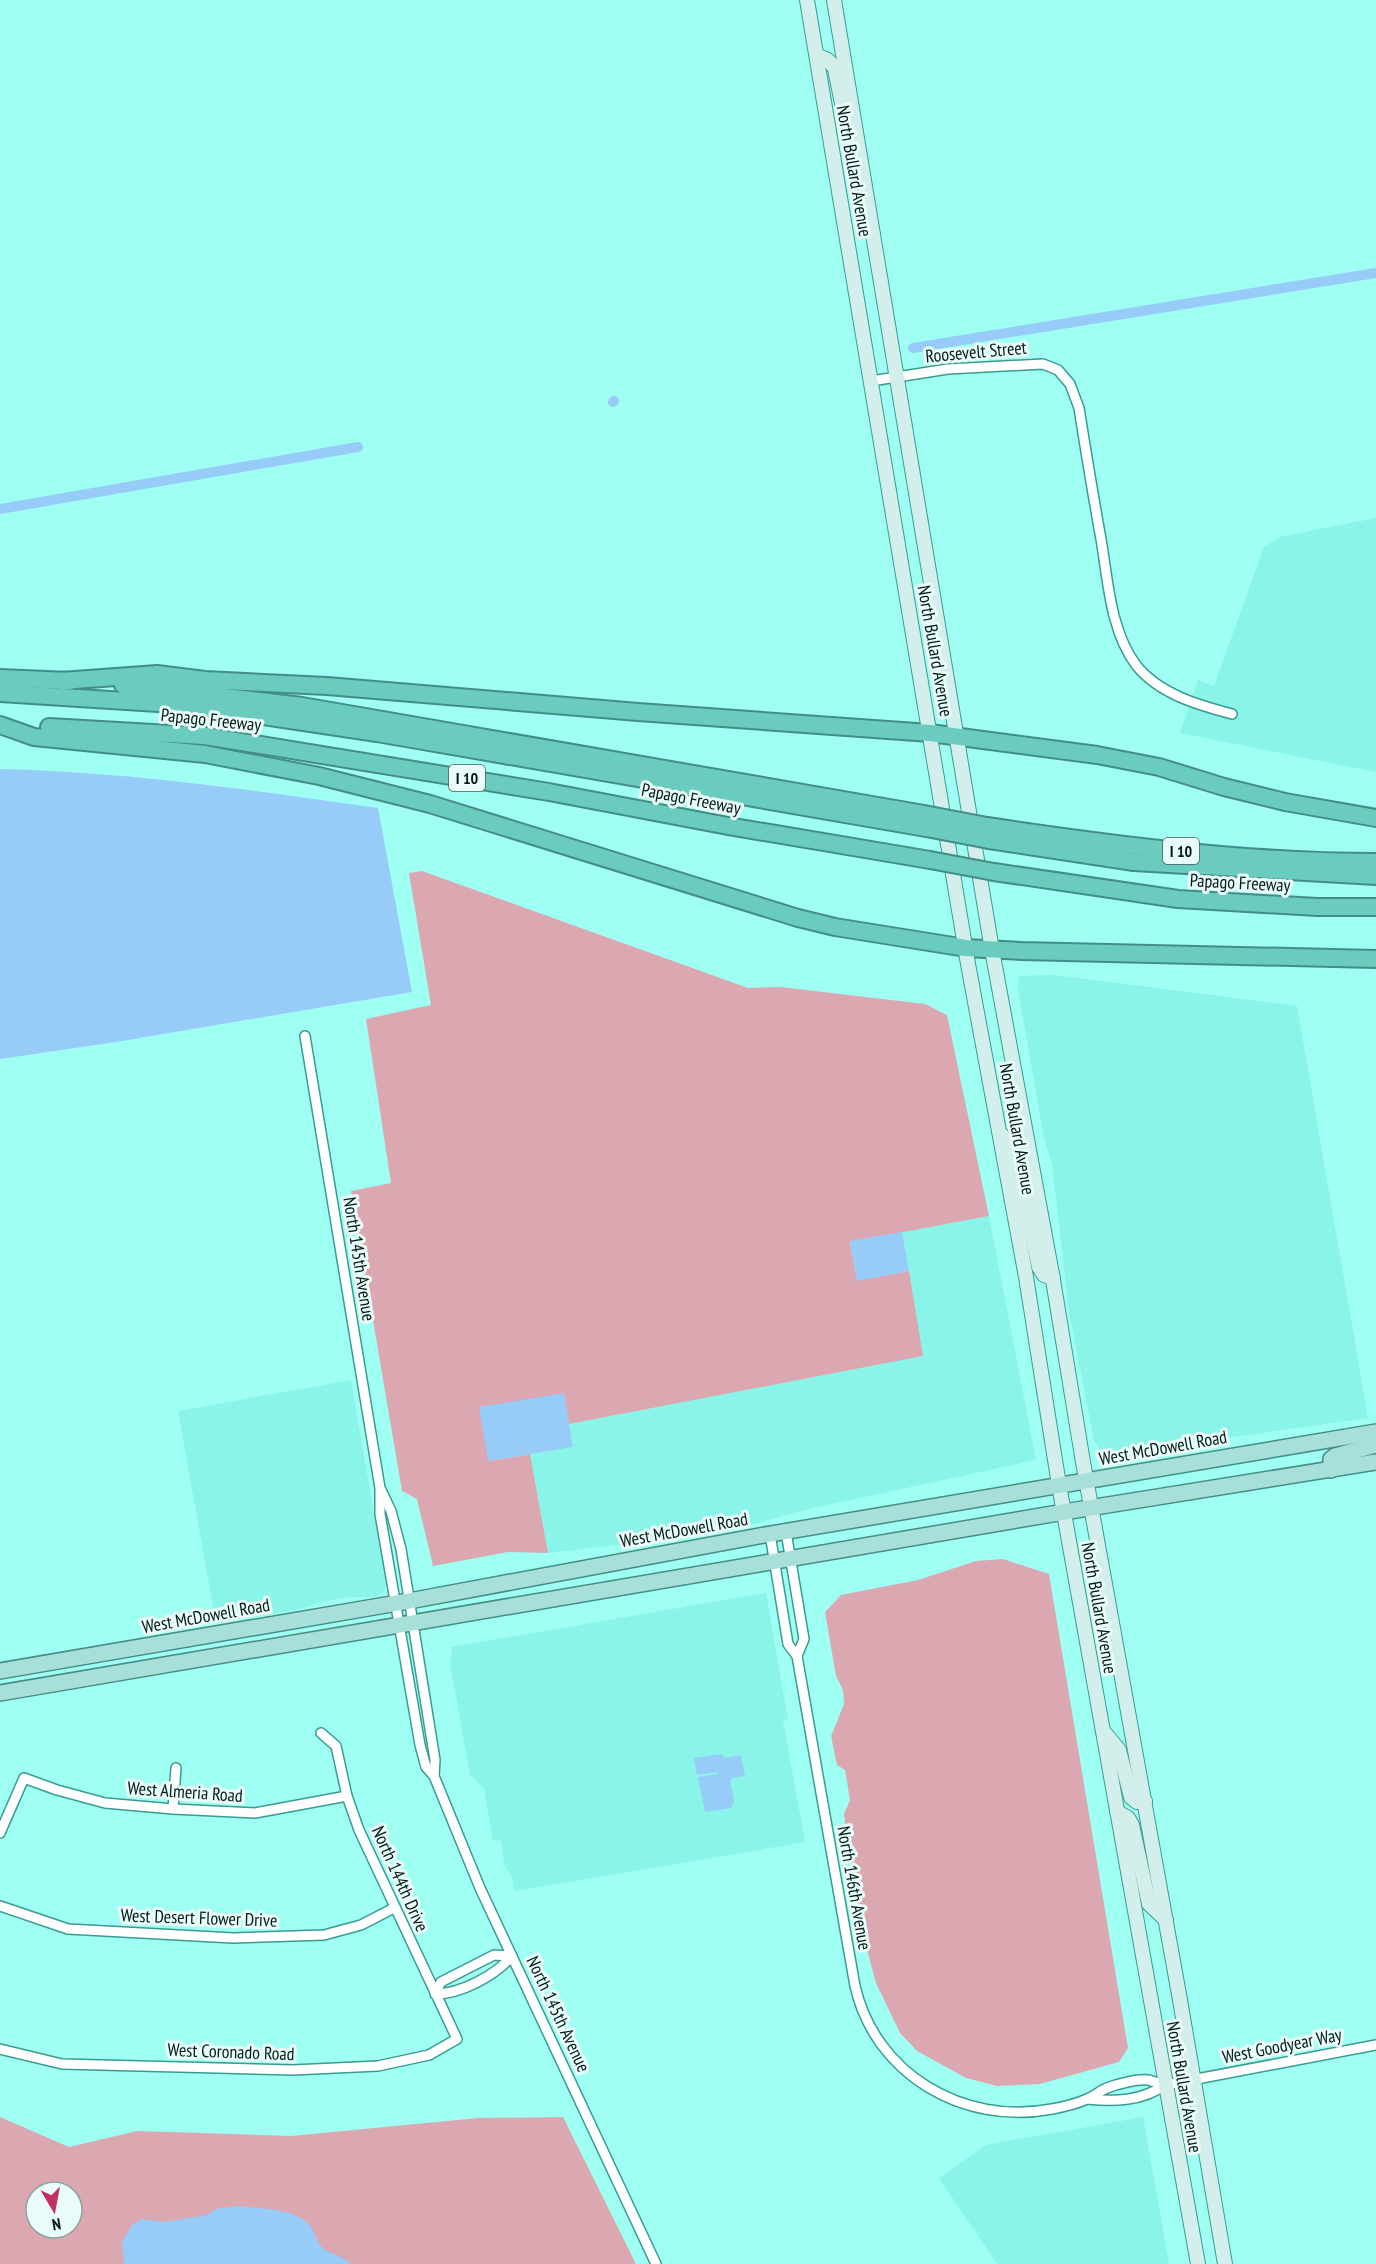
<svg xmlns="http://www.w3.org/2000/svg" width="1376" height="2264" font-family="'PT Sans Narrow',sans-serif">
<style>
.built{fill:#89f4e7}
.green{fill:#dba8b2;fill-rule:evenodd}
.water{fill:#98ccf8}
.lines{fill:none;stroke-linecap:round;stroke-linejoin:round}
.canal{stroke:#98ccf8;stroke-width:10}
.minor-casing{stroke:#389c91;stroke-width:12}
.secondary-casing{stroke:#389c91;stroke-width:16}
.primary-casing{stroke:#458d84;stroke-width:18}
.motorway-casing{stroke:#458d84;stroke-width:20}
.minor{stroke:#fff;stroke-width:9}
.secondary{stroke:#d2efec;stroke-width:14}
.primary{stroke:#a6e0d9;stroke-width:15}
.motorway{stroke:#6acbbf;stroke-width:16}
.motorway-bridge-casing{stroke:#458d84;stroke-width:20;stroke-linecap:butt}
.motorway-bridge{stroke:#6acbbf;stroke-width:16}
.labels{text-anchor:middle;stroke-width:6;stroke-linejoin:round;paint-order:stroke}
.shield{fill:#eafcf9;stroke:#465e5b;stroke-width:1.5}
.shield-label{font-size:16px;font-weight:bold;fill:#001a17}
.street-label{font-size:18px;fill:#001a17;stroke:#eafcf9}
</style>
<rect width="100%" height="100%" fill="#9ffff2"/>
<!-- built -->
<g class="built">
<path d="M1376,518v254l-196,-39 18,-53 16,6 50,-139 16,-10z"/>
<path d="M1054,975l243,31 71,412 -263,37 -11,-14 -25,-130 -17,-147 -8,-26 -26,-148 1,-14z"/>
<path d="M989,1216l47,244 -232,50 -57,16 -63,11 -136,16 -18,-99 43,-7 -4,-23 354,-68 -21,-124z"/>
<path d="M351,1380l34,198 1,9 -3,5 -8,5h-23l-27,4 -29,9 -80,13 -38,-212z"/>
<path d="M766,1593l22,127 -5,1 22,121 -291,49 -2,-14 -8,-13 -3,-24 -8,1 -9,-53 -14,-13 -20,-112 2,-9 -1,-7z"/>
<path d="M1143,2117l26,147h-172l-58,-86 47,-33z"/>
</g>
<!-- green -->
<g class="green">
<path d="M422,871l326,117 33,-1 144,17 22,11 42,201 -139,26 7,38 52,-9 14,85 -354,68 -6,-31 -75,68 42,-7 18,99 -40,-1 -75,14 -16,-67 -15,-8 -51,-300 40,-8 -25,-164 65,-14 -22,-132z"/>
<path d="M1003,1559l46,15 79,474 -9,14 -79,22 -43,2 -31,-8 -49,-27 -17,-18 -24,-50 -18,-66 -14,-103 6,-14 -5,-30 -8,-5 -6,-29 13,-32 -1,-14 -7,-14 -11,-64 16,-17 77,-15 58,-19z"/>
<path d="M0,2117l69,30 68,-16 154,5 187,-18 85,-1 73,147h-636zM36,2192h36v36h-36z"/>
</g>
<!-- water -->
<g class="water">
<path d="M0,769c127,3 253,21 378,39l34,184 -296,50 -116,17z"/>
<path d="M902,1232l7,39 -52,10 -7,-40z"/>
<path d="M564,1393l9,54 -85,14 -9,-54z"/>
<path d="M721,1754l4,4 16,-3 4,21 -13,2 -2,3 4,20 -3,7 -26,4 -7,-35 20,-3v-2l-21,3 -3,-17z"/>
<path d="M238,2206c23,3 54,2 71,18 6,7 7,18 14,24 9,7 20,8 28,16h-227l-2,-22 10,-17 10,-6 22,3 43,-7 9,-6z"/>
</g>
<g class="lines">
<!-- canal -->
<g class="canal">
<path d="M913,348l463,-75"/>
<path d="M613,402l1,-1"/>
<path d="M0,509l358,-62"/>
</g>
<!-- minor casing -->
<g class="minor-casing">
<g id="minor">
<path d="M871,381l77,-12 95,-5 15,6 12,14 9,24c7,44 14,87 22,131 7,41 9,91 35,126 23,29 62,40 96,49"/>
<path d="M305,1036l75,452v26l40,231 6,22 8,9 46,112 176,376"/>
<path d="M381,1490l10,21 10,38 34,211 -1,16"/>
<path d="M786,1532l18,107 -7,17"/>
<path d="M770,1534l18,110 9,12 58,330c20,88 108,140 197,123 11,-2 24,-5 35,-10 7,-3 13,-8 20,-11 10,-4 30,-9 41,-8 5,1 12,4 17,5"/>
<path d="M173,1809l3,-41"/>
<path d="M0,1833l24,-55 33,12 48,13 68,6 82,4 92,-17"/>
<path d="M0,1906l68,23 165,9 91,-3 37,-10 33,-17"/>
<path d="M494,1955l18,1c-16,19 -51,38 -77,38l6,-12z"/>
<path d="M0,2049l62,15 231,6 85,-4 51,-11 28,-16 -98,-209 -12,-34 -11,-50 -15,-13"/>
<path d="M1087,2099c28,3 55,2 78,-14l211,-40"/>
</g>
</g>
<!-- secondary casing -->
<g class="secondary-casing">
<g id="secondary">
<path d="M807,0l161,964 58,313 33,208 139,779"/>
<path d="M834,0l158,950 60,324 31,188 97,538 45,264"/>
<path d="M817,57c9,0 13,4 18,12l14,69"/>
<path d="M1002,1135l12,18 25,114 5,8 9,3"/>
<path d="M1104,1732l15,18 12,47 6,5 8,-1"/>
<path d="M1117,1812l11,6 4,7 17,79 17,16"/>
</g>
</g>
<!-- primary casing -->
<g class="primary-casing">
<g id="primary">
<path d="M1331,1470v-11l4,-3 41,-11"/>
<path d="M0,1671l409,-70 350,-65 617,-104"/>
<path d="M0,1693l1064,-181 312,-50"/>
</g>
</g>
<!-- motorway casing -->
<g class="motorway-casing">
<g id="motorway">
<path d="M0,678l70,3"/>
<path d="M61,681l96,-7 48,6 122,6 311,26 292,21 167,22 62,12 65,20 61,15 91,16"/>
<path d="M123,685l179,21 622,108"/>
<path d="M0,693l189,12 188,28 549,95"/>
<path d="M0,725l34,12 171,17 114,22 111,28 368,114 37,9 131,21 55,3 355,8"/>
<path d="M49,727l156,9 344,56 179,34 202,34"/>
<path d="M987,826c128,19 259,36 389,36"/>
<path d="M989,840l145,22 242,14"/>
<path d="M994,872l184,27 139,8h59"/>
</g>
</g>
<!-- minor -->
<use href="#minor" class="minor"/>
<!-- secondary -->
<use href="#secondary" class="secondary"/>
<!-- primary -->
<use href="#primary" class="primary"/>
<!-- motorway -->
<use href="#motorway" class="motorway"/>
<!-- motorway-bridge casing -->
<g class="motorway-bridge-casing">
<g id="motorway-bridge">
<path d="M924,814l63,12"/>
<path d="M926,828l63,12"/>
<path d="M930,860l64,12"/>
</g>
</g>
<!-- motorway-bridge -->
<use href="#motorway-bridge" class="motorway-bridge"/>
</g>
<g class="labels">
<!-- shield labels -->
<g class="shield">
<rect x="449" y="765" width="36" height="26" rx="4.5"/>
<rect x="1163" y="838" width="36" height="26" rx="4.5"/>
</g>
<g class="shield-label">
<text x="467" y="784">I 10</text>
<text x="1181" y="857">I 10</text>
</g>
<!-- street labels -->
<g class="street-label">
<text transform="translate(854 171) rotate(80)" y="6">North Bullard Avenue</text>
<text transform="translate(976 352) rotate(-5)" y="6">Roosevelt Street</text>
<text transform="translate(935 651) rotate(80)" y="6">North Bullard Avenue</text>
<text transform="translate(211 720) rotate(6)" y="6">Papago Freeway</text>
<text transform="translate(691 799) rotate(11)" y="6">Papago Freeway</text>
<text transform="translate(1240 883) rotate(3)" y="6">Papago Freeway</text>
<text transform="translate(1017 1129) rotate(80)" y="6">North Bullard Avenue</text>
<text transform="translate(359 1259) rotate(81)" y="6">North 145th Avenue</text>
<text transform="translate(1163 1448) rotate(-10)" y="6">West McDowell Road</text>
<text transform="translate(684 1530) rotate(-10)" y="6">West McDowell Road</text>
<text transform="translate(1099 1608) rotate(80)" y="6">North Bullard Avenue</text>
<text transform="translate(206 1616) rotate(-10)" y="6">West McDowell Road</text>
<text transform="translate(185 1792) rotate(4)" y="6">West Almeria Road</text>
<text transform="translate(400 1879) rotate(66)" y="6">North 144th Drive</text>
<text transform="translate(854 1888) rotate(80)" y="6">North 146th Avenue</text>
<text transform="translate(199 1918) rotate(2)" y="6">West Desert Flower Drive</text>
<text transform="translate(558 2014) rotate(65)" y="6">North 145th Avenue</text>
<text transform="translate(1282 2046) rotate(-11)" y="6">West Goodyear Way</text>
<text transform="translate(231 2052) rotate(2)" y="6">West Coronado Road</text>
<text transform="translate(1184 2087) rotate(80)" y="6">North Bullard Avenue</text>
</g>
</g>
<!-- north arrow -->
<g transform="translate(54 2210) rotate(170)"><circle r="28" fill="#eafcf9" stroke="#8ca29f" stroke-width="1.5"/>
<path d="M0-4.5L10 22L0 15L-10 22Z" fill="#bf3262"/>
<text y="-9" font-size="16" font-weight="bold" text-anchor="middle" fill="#001a17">N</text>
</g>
</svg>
